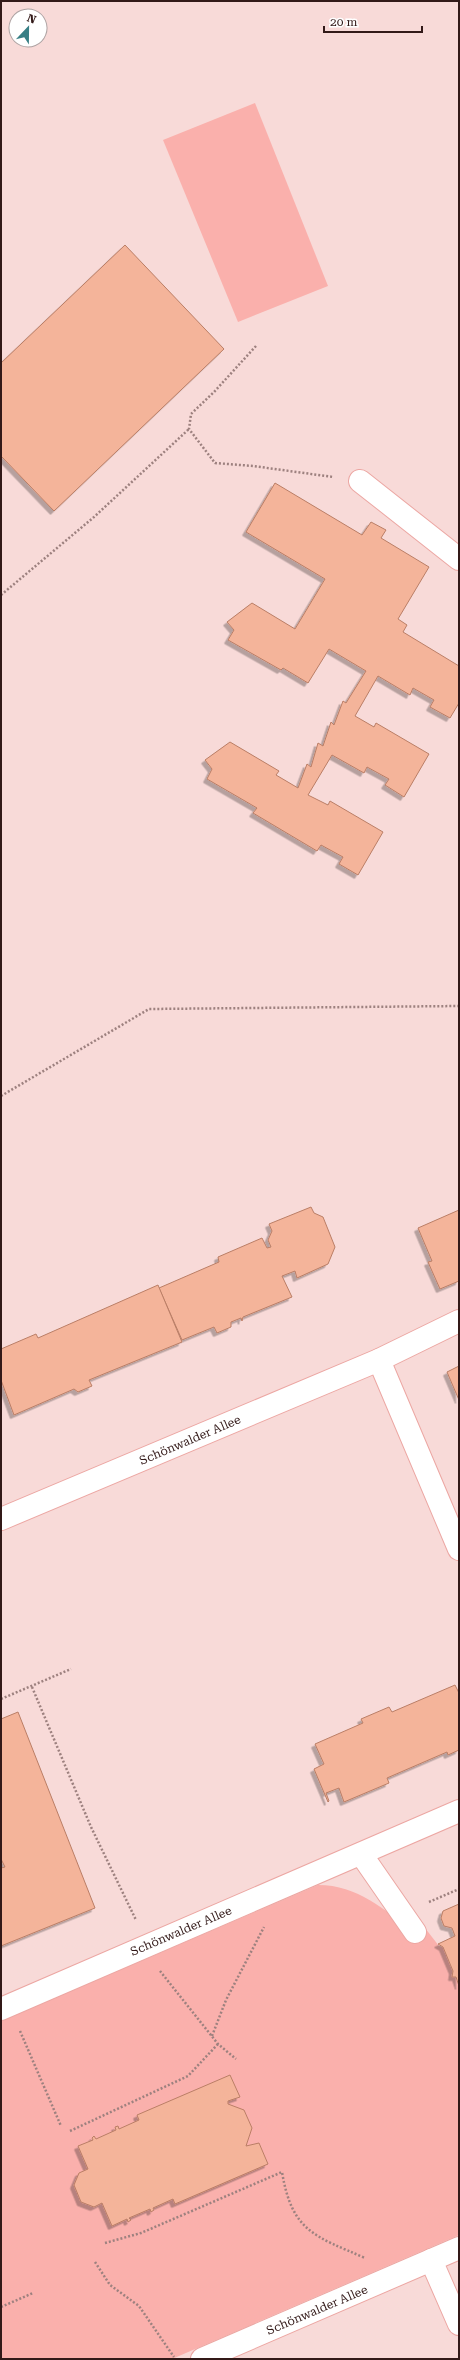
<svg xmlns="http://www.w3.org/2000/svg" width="460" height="2360" font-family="'Roboto Serif',serif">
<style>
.green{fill:#fab0ac}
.building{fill:#f4b49a;stroke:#ba7e66;filter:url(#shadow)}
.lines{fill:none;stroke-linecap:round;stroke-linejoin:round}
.street-casing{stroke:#eca7a3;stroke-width:24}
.path{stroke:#9d817f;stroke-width:2.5;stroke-dasharray:2 2;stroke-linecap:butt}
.street{stroke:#fff;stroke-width:22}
.labels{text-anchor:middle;stroke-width:3;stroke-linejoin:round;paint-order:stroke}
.street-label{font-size:12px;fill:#321918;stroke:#fff}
</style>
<defs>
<filter id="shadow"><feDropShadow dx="-3.5" dy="3.5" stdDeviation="0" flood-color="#0004"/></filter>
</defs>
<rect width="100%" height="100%" fill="#f8dad8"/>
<!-- green -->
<g class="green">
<path d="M255,103l73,183 -90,36 -75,-182z"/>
<path d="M318,1885c40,0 66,25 97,47l10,-4 14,18 4,1 10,24 -1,6h4l3,7v251l-287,124h-171v-338z"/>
</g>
<!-- building -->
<g class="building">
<path d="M125,245l99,104 -170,162 -53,-55v-93z"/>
<path d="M275,483l87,52 9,-13 15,8 -5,8 48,29 -31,52 9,6 -4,7 56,34v37l-9,15 -20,-11 4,-7 -21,-12 -3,7 -32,-19 -23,40 19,11 2,-4 53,31 -25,43 -19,-12 4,-6 -22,-12 -3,6 -32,-18 -24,40 20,10 2,-4 53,31 -25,43 -19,-11 4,-7 -22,-12 -4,6 -64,-38 4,-5 -50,-29 5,-10 -7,-9 25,-18 49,29 -3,4 22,13 9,-24 4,3 7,-24 5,3 8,-24 3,3 9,-24 3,2 20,-32 -37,-22 -21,34 -25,-15 -2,2 -53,-30 6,-10 -7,-8 25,-19 43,26 30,-50 -79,-47z"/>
<path d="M311,1207l3,6 9,4 12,30 -7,17 -31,14 -2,-7 -13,5 10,21 -49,20 -1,4 -1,-3 -10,4v5l-14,6 -3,-6 -32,13 -23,-52 60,-26 -1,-5 44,-19 5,10 4,-1 -3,-7 4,-9 -3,-7z"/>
<path d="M459,1210v71l-19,8 -12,-27 4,-1 -14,-33z"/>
<path d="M158,1285l24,57 -93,38 3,6 -14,6 -4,-3 -60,26 -13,-35v-31l35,-15 2,4z"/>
<path d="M459,1366v34l-12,-28z"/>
<path d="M455,1685l4,8v57l-11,5 -1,-3 -60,26 2,5 -45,19 -5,-14 -13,5 3,8 -1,1 -14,-33 10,-5 -9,-20 48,-21 -2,-4 28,-12 3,5z"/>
<path d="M18,1712l77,196 -94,38v-78l4,-1 -4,-8v-140z"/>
<path d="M459,1904v82l-3,-9h-4l1,-6 -10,-24 -5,-3 17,-8 -3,-8 -8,-2 -3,-8 2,-7z"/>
<path d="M230,2075l10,22 -12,4v3l16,6 8,18 -6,18 13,-3 9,21 -93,40 -2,-5 -20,9 1,2 -3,2 -1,-3 -21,9 2,2 -3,2 -1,-3 -15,7 -10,-23 -8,4 -13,-5 -7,-17 5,-12 9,-4 -10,-23 15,-6 -1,-2 2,-2 2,3 20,-9 -1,-3 3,-1 1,3 20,-9 -2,-5z"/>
</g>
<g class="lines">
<!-- street casing -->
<g class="street-casing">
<g id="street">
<path d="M360,481l99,78"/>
<path d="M379,1360l80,189"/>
<path d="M1,1519l378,-159 80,-39"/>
<path d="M361,1854l54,78"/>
<path d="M1,2009l458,-198"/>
<path d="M431,2260l28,64"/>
<path d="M202,2359l257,-111"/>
</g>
</g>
<!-- path -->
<g class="path">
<path d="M256,346l-42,46 -23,22 -2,15 26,34 38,3 80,11"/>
<path d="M1,595l93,-78 95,-88"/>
<path d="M1,1096l148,-87 310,-3"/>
<path d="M32,1687l59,140 45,93"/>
<path d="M1,1699l70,-30"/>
<path d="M429,1902l30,-13"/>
<path d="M160,1971l58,73 18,15"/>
<path d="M20,2031l41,95"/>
<path d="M212,2036l14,-36 38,-73"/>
<path d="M70,2131l118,-55 30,-32"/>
<path d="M105,2243l36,-10 141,-61c10,60 33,64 83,86"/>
<path d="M95,2262l15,23 29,21 35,51"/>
<path d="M1,2307l32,-14"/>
</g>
<!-- street -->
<use href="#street" class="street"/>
</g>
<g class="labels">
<!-- street labels -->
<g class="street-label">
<text transform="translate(190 1440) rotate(-23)" y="4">Schönwalder Allee</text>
<text transform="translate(181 1931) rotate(-23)" y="4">Schönwalder Allee</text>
<text transform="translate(317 2310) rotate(-23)" y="4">Schönwalder Allee</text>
</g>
</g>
<!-- border -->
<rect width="460" height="2360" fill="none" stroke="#321918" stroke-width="4"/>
<!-- north arrow -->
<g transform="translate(28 28) rotate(22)"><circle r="19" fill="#ffffff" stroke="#ada3a3"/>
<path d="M0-3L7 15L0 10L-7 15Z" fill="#377f85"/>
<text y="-6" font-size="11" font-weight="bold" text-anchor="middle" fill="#321918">N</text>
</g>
<!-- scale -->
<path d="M324 26v6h98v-6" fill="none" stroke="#321918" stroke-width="2"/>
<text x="330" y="26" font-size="12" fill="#321918" stroke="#ffffff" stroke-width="3" paint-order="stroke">20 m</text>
</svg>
